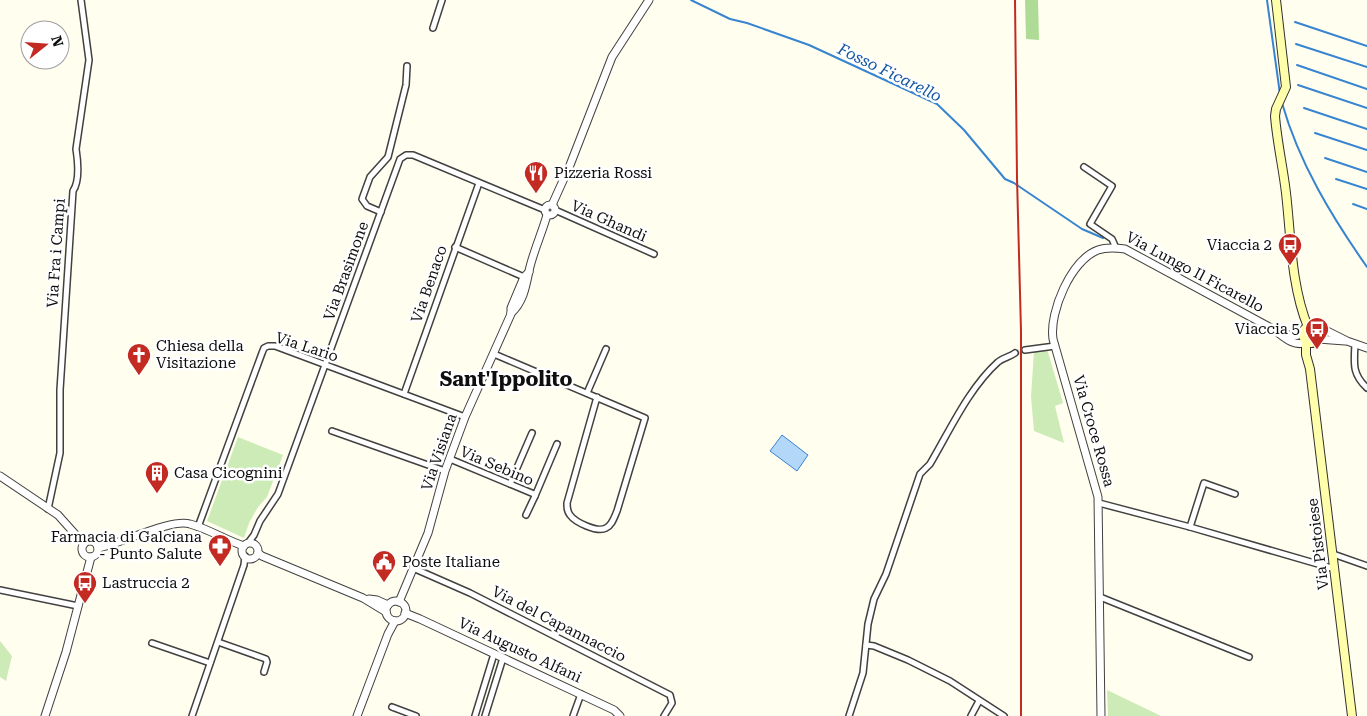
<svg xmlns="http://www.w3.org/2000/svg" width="1367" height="716" font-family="'Roboto Serif',serif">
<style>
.green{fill:#cdebb7}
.forest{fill:#aedc96}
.water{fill:#b2d7f8;stroke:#3784d1}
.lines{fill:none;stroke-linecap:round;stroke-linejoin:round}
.stream{stroke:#3784d1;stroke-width:2}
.minor-tunnel{stroke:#dbdacd;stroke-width:5;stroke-dasharray:5 2.5;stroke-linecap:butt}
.minor-casing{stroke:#414141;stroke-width:8}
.tertiary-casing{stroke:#414141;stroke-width:9}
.secondary-casing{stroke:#303030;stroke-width:10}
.minor{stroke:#fff;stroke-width:5}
.tertiary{stroke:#fff;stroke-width:7}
.secondary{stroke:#fffeaa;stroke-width:8}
.rail{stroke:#c32a22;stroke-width:2}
.labels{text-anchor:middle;stroke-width:5;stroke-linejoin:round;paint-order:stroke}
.poi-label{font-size:15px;fill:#0e0e0e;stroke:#fff;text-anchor:start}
.street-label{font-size:15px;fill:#0e0e0e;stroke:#fff}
.water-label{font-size:16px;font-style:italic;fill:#1356a4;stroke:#fff}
.district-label{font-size:20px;font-weight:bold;fill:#0e0e0e;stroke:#fff}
</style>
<rect width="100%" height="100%" fill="#fffeef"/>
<!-- green -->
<g class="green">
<path d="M1047,349l16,54 -8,3 9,37 -30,-12 -3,-34 3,-46z"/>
<path d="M238,437l45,18 -16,42 -9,10 -9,16 -5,15 -37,-17z"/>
<path d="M0,641l12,15 -6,25 -6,-4z"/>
<path d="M1107,690l54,26h-53z"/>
</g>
<!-- forest -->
<path class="forest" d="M1025,0h13l1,40 -13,-1z"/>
<!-- water -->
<path class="water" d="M782,435l26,20 -11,16 -27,-20z"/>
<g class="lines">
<!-- stream -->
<g class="stream">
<path d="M691,0l39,19 17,4 62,22 128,59 27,26 41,49 9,4 68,46 21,9"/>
<path d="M1267,0l13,94"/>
<path d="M1295,22l72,24"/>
<path d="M1296,44l71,23"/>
<path d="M1297,65l70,24"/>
<path d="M1298,85l69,23"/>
<path d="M1282,103c17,60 50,114 85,164"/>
<path d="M1304,108l63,21"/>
<path d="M1315,133l52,17"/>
<path d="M1325,158l42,14"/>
<path d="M1336,179l31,10"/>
<path d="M1353,204l14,5"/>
</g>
<!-- minor-tunnel -->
<path class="minor-tunnel" d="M1015,353l10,-3"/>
<!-- minor casing -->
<g class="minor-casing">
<g id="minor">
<path d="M433,28l9,-28"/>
<path d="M1084,167l28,19 -22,38 22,15 4,9"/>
<path d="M555,210l99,44"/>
<path d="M381,212l-14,-6 -5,-7 8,-22 18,-20 18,-72 1,-19"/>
<path d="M455,247l69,30"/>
<path d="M1355,344c-1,20 -3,30 12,44"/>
<path d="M1025,350l30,-4"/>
<path d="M494,354l151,64 -28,93c-3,7 -5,14 -11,17 -9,5 -31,-6 -36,-13 -3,-4 -3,-7 -3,-12l30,-106"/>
<path d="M587,393l19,-44"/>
<path d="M404,394l75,-211"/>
<path d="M332,431l113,40"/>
<path d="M450,459l84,35 1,2 -9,19"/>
<path d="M510,484l22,-51"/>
<path d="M535,496l22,-52"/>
<path d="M1099,503l91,24 145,42"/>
<path d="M48,509l12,-56v-63l13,-199c7,-10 5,-29 3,-42l13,-89 -8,-60"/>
<path d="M198,527l64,-174 2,-5 4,-2h7l190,71"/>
<path d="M1190,527l14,-44 31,11"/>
<path d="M248,543l6,-8 6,-14 18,-27 122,-335 6,-4h7l132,55"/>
<path d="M1333,554l34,12"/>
<path d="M413,568l57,25 200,102 2,8 -8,13"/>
<path d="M0,590l78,16"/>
<path d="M1100,597l149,60"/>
<path d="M218,642l48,17 1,3 -3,10"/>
<path d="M152,643l58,20"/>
<path d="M866,645l8,1 34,14 42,21 54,35"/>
<path d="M392,707l24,9"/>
<path d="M192,716l52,-151 1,-9"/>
<path d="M475,716l19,-62"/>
<path d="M485,716l18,-58"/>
<path d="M573,716l8,-22"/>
<path d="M849,716l14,-43 5,-49 6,-25 12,-25 34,-100 10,-10c20,-34 39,-76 68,-102 6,-5 12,-5 17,-9"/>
<path d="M971,716l8,-15"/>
</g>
</g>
<!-- tertiary casing -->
<g class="tertiary-casing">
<g id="tertiary">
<circle cx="550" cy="210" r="5"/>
<path d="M552,205l18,-40 42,-108 37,-57"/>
<path d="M511,313c12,-10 15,-27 18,-42 4,-19 13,-38 18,-56"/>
<path d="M1316,328h5l26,13 20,7"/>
<path d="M1282,334l12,2 8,-2"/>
<path d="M1318,339l27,2"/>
<path d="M0,476l58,39 26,29"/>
<circle cx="90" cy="549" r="8"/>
<circle cx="250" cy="551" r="8"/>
<path d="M98,548c22,-4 74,-30 92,-24 19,5 35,16 54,22"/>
<path d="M258,553l4,3 101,42 23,14"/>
<path d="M369,599l8,1 11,5"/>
<circle cx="396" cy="611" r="10"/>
<path d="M399,602l29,-69 17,-62 20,-54 46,-103v-6l13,-31 5,-5"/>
<path d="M405,613l15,6 194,91 6,6"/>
<path d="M45,716l21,-64 25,-95"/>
<path d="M357,716l31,-82 7,-13"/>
<path d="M1101,716l-3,-219 -45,-158c-4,-27 18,-79 45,-89 9,-3 19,-2 27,-1l148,80c10,7 21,19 33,13"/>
</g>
</g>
<!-- secondary casing -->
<g class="secondary-casing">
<g id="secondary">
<path d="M1276,0l10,87 -10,22 -1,7c2,26 8,51 11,77 5,43 5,93 22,134"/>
<path d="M1306,342l6,1 6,-4 1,-7 -3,-4c-7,-3 -12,-1 -14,6l4,8v13l4,14 42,347"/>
</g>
</g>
<!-- minor -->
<use href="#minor" class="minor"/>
<!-- tertiary -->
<use href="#tertiary" class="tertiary"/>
<!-- secondary -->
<use href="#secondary" class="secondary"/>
<!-- rail -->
<path class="rail" d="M1015,0l2,178 4,153v385"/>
</g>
<!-- icons -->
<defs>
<g id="restaurant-pin" transform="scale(1.25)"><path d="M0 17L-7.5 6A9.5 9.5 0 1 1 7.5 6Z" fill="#c32a22" stroke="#fff"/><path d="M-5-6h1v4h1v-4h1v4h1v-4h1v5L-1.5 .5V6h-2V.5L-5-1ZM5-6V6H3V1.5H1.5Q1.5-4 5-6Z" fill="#fff"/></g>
<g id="bus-pin" transform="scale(1.25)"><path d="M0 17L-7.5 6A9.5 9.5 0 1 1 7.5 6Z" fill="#c32a22" stroke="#fff"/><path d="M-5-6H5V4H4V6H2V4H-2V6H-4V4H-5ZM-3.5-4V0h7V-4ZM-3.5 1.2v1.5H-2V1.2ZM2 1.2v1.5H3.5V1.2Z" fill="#fff"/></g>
<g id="church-pin" transform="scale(1.25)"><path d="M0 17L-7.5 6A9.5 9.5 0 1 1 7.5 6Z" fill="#c32a22" stroke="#fff"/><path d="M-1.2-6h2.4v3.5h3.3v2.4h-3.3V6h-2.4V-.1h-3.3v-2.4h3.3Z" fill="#fff"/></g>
<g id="building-pin" transform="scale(1.25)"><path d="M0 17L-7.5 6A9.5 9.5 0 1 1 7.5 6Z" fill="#c32a22" stroke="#fff"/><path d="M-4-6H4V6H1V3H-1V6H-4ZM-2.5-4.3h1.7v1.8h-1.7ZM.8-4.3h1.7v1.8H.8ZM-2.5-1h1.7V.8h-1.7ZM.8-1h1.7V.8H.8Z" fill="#fff"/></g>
<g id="pharmacy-pin" transform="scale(1.25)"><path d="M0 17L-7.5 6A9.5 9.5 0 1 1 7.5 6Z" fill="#c32a22" stroke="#fff"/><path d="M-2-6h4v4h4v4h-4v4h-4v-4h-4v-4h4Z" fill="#fff"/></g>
<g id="civic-pin" transform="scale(1.25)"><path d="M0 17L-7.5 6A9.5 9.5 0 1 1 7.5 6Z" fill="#c32a22" stroke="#fff"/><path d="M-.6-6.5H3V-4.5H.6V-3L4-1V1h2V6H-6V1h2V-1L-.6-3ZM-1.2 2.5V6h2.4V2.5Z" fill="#fff"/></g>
</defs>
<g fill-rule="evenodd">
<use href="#restaurant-pin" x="536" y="173"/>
<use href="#bus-pin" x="1290" y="245"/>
<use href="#bus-pin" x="1317" y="329"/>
<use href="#church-pin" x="139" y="355"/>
<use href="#building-pin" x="157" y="473"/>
<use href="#pharmacy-pin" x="220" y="546"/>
<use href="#civic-pin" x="384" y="562"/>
<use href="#bus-pin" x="85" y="583"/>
</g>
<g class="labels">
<!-- poi labels -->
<g class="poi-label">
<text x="554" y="178">Pizzeria Rossi</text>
<text x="1272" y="250" text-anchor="end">Viaccia 2</text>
<text x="1300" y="334" text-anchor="end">Viaccia 5</text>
<text x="156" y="351">Chiesa della<tspan x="156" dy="17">Visitazione</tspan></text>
<text x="174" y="478">Casa Cicognini</text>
<text x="202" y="542" text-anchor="end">Farmacia di Galciana<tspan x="202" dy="17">- Punto Salute</tspan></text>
<text x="402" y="567">Poste Italiane</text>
<text x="102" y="588">Lastruccia 2</text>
</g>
<!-- street labels -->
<g class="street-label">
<text transform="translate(609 221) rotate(24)" y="5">Via Ghandi</text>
<text transform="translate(56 253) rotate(-86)" y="5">Via Fra i Campi</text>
<text transform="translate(346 271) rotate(-70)" y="5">Via Brasimone</text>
<text transform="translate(1195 272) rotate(28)" y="5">Via Lungo Il Ficarello</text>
<text transform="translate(429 284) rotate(-71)" y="5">Via Benaco</text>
<text transform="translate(307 347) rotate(18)" y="5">Via Lario</text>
<text transform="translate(1094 431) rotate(74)" y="5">Via Croce Rossa</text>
<text transform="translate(439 452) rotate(-71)" y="5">Via Visiana</text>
<text transform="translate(497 466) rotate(23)" y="5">Via Sebino</text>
<text transform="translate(1318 544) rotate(-97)" y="5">Via Pistoiese</text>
<text transform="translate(559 624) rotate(27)" y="5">Via del Capannaccio</text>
<text transform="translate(520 650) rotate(25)" y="5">Via Augusto Alfani</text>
</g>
<!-- water labels -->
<g class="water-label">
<text transform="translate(890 72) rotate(26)" y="6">Fosso Ficarello</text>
</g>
<!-- district labels -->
<g class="district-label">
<text x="506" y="386">Sant'Ippolito</text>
</g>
</g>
<!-- north arrow -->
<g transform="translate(45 45) rotate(73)"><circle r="24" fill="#ffffff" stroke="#9f9f9f"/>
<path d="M0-4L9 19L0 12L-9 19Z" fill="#c32a22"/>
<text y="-8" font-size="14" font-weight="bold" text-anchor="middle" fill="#0e0e0e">N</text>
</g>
</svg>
